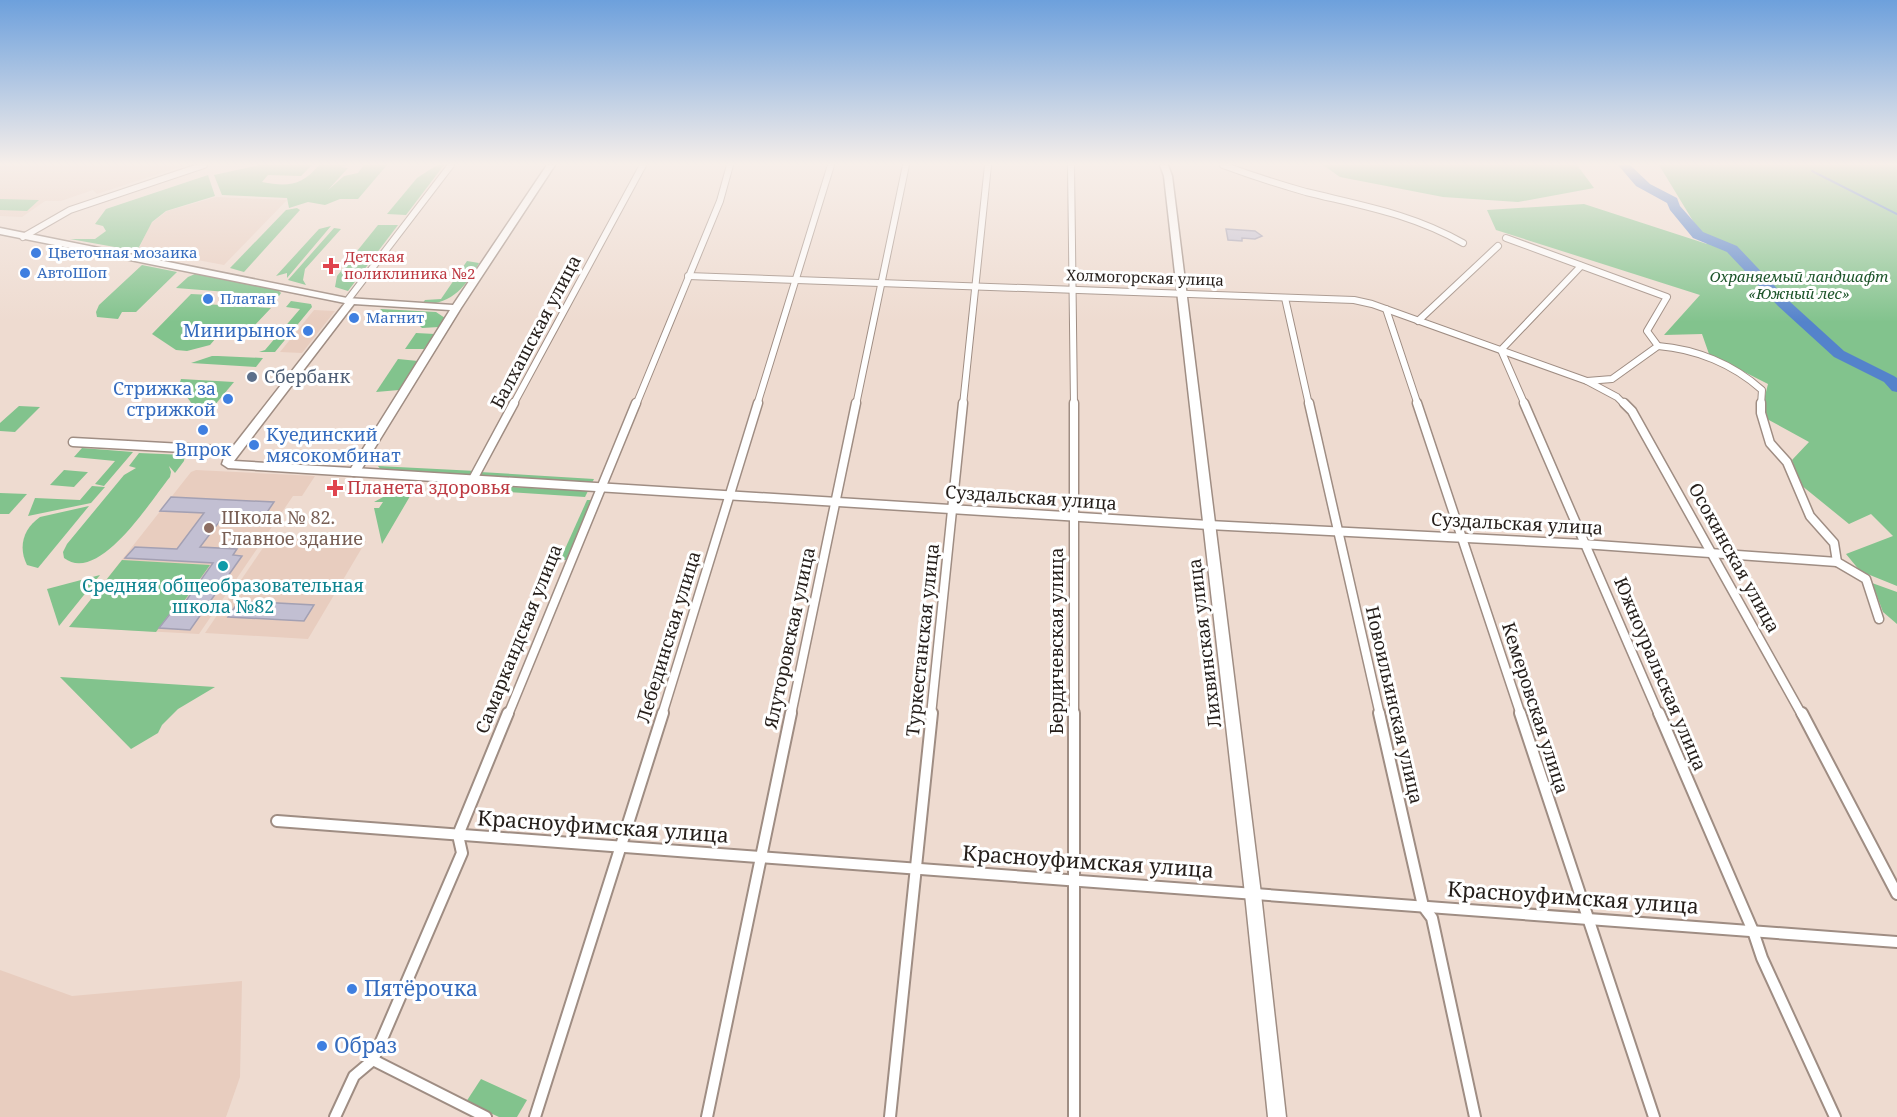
<svg xmlns="http://www.w3.org/2000/svg" width="1897" height="1117" font-family="'Noto Serif',serif">
<style>
.built{fill:#e8cdbf}
.green{fill:#82c38d}
.lines{fill:none;stroke-linecap:round;stroke-linejoin:round}
.stream{stroke:#5483cb;stroke-width:2}
.river{fill:#5483cb;fill-rule:evenodd}
.building{fill:#c2bfd2;stroke:#a3a0b3;stroke-width:1.5}
.street-far2-casing{stroke:#9f8d83;stroke-width:8}
.street-far1-casing{stroke:#9f8d83;stroke-width:11}
.street-casing{stroke:#9f8d83;stroke-width:14}
.secondary-casing{stroke:#9f8d83;stroke-width:3}
.street-far2{stroke:#fff;stroke-width:6}
.street-far1{stroke:#fff;stroke-width:8}
.street{stroke:#fff;stroke-width:10}
.secondary{fill:#fff;fill-rule:evenodd}
.shop-dot{fill:#3f7fe0;stroke:#fff;stroke-width:2}
.health-dot{fill:#e0444e;stroke:#fff;stroke-width:2}
.service-dot{fill:#5c6f8a;stroke:#fff;stroke-width:2}
.education-dot{fill:#8d6e63;stroke:#fff;stroke-width:2}
.culture-dot{fill:#0f9aa8;stroke:#fff;stroke-width:2}
.labels{text-anchor:middle;stroke-width:6;stroke-linejoin:round;paint-order:stroke}
.far-shop-label{font-size:15px;fill:#366cbe;stroke:#fff;text-anchor:start}
.far-health-label{font-size:15px;fill:#be3a42;stroke:#fff;text-anchor:start}
.far-park-label{font-size:15px;font-style:italic;fill:#1e552b;stroke:#fff}
.far-street-label{font-size:15px;fill:#251e1a;stroke:#fff}
.shop-label{font-size:18px;fill:#366cbe;stroke:#fff;text-anchor:end}
.street-label{font-size:18px;fill:#251e1a;stroke:#fff}
.service-label{font-size:18px;fill:#4e5e75;stroke:#fff;text-anchor:start}
.health-label{font-size:18px;fill:#be3a42;stroke:#fff;text-anchor:start}
.education-label{font-size:18px;fill:#785e54;stroke:#fff;text-anchor:start}
.culture-label{font-size:18px;fill:#0d838f;stroke:#fff}
.near-street-label{font-size:21px;fill:#251e1a;stroke:#fff}
.near-shop-label{font-size:21px;fill:#366cbe;stroke:#fff;text-anchor:start}
</style>
<rect width="100%" height="100%" fill="#eedbd0"/>
<!-- built -->
<g class="built">
<path d="M0,165h186l-89,29 -4,-4 -32,11h-16l-23,16 -22,-1z"/>
<path d="M216,197l71,3 -63,65 -85,-16 11,-25 17,-13z"/>
<path d="M314,310l21,1 -33,42 -22,-1z"/>
<path d="M196,470l119,6 -13,20h-9l-94,138 -130,-7 122,-155z"/>
<path d="M271,536l95,5 -58,98 -103,-6z"/>
<path d="M0,970l72,26 170,-15 -2,96 -14,40h-226z"/>
</g>
<!-- green -->
<g class="green">
<path d="M260,165h52l-11,11 -33,-1 -6,7c25,5 40,4 57,-17h30l-9,2 8,1 -20,22 16,-14 14,-3 6,-8h23l-29,34h-18l-15,6 -17,-3 -19,6 -2,-10 -65,-3 -8,-20z"/>
<path d="M437,165h7l-38,50 -19,-1 30,-36z"/>
<path d="M1323,165h254l17,23 -76,14 -75,-5 -103,-20z"/>
<path d="M1659,165h238v421l-37,-15 -14,-17 47,-18 -22,-22 -22,10 -48,-39 -9,-25 17,-18 -42,-23 -3,-19 4,-16 -59,-30 -7,-20 -38,1 36,-40 -204,-65 -9,-20 97,-6 123,40z"/>
<path d="M208,175l7,21 -49,15 -14,11 -15,29 -67,-12h25l11,-8 -3,-5 -8,-2 11,-15z"/>
<path d="M0,199l39,1 -12,11 -27,-1z"/>
<path d="M297,208l3,2 -56,62 -14,-4 56,-58z"/>
<path d="M378,225h20l-50,66 -13,-4 2,-11z"/>
<path d="M331,226l-44,52v-5l-11,3 43,-47z"/>
<path d="M334,228l7,1 -36,40 -2,11 3,5 -18,-5z"/>
<path d="M467,261l12,2c-13,23 -27,42 -57,41l3,-4 16,-1z"/>
<path d="M142,265l35,7 -41,40h-14l-4,7 -21,-2 -1,-5 3,-7z"/>
<path d="M195,274l82,15 4,4 -2,3 -103,-8 12,-11z"/>
<path d="M191,294l20,1 -8,9 68,4 -18,19 -10,8 -27,3 -6,7 -23,6 -11,-1 -24,-16z"/>
<path d="M291,301l20,3 1,3 -37,45h-16l6,-2 35,-41 -14,-2z"/>
<path d="M381,309l55,3 9,6 -6,9 -17,1 -2,-2 5,-7 -50,-2z"/>
<path d="M416,333l19,1 -11,15h-19z"/>
<path d="M212,356h6l45,2 -7,9 -65,-4z"/>
<path d="M398,359l20,2 -19,29 -23,2z"/>
<path d="M181,379l53,3 -25,30 -14,-4 -16,-22z"/>
<path d="M19,406l21,1 -25,25 -15,-1v-8z"/>
<path d="M82,448l51,4 -29,34 -9,-2 20,-23 -41,-4z"/>
<path d="M139,453l46,2 -1,6 -9,12 -6,-7 2,6 -1,5c-19,23 -71,108 -106,81l-1,-6 4,-8 57,-69 12,-7 -7,-2z"/>
<path d="M378,466l98,5 -7,5 -88,-6z"/>
<path d="M64,470l23,2h1l-14,15 -24,-2z"/>
<path d="M480,472l114,7 -3,6 -112,-8z"/>
<path d="M405,485l11,1 -34,58 -8,-36h5l4,-6h-9z"/>
<path d="M92,486l13,1 -14,16 -63,13 7,-18 45,2z"/>
<path d="M493,486l95,5 -3,6 -106,-7z"/>
<path d="M0,493l27,1 -18,20h-9z"/>
<path d="M587,500h5l-25,60h-7z"/>
<path d="M89,506l-51,62 -11,-3c-9,-18 -4,-36 13,-48z"/>
<path d="M122,560l88,5 -28,39h-5l-21,28 -87,-5z"/>
<path d="M100,575l-41,51 -12,-37z"/>
<path d="M1872,583l25,9v32l-14,-12z"/>
<path d="M60,677l155,10 -37,22 -16,16 -4,8 -27,16z"/>
<path d="M481,1079l46,21 -10,17h-18l-33,-15z"/>
</g>
<g class="lines">
<!-- stream -->
<path class="stream" d="M1812,171l85,43"/>
<!-- river -->
<path class="river" d="M1618,165h12l20,19 27,14 3,8 23,26 34,14 51,54 56,51 50,25 3,2v14l-5,-1 -8,-9 -50,-25 -56,-51 -51,-54 -34,-14 -23,-28 -3,-7 -31,-17z"/>
</g>
<!-- building -->
<g class="building">
<path d="M1226,229l29,2 7,5 -7,3 -13,-1v3l-14,-1z"/>
<path d="M171,497l103,5 -15,22 -40,-2 -19,25 37,2 -4,6 9,1 -52,74 -31,-2 18,-23h6l30,-42 -88,-5 10,-11 42,2 27,-36 -44,-2z"/>
<path d="M239,601l75,4 -10,16 -76,-4z"/>
</g>
<g class="lines">
<!-- street-far2 casing -->
<g class="street-far2-casing">
<g id="street-far2">
<path d="M1071,165l3,240"/>
<path d="M1223,165c27,10 55,19 83,27 57,14 106,22 157,51"/>
<path d="M23,237l47,-27 134,-45"/>
<path d="M1506,238l161,59 -20,34 11,15 -46,33 -25,2 30,16 8,8"/>
<path d="M688,276l666,24 18,4 215,77"/>
<path d="M1285,298l24,107"/>
<path d="M347,301l104,-136"/>
<path d="M1386,309l32,96"/>
<path d="M1418,321l80,-75"/>
<path d="M1658,346c38,3 75,18 104,44l-1,15"/>
<path d="M513,405l130,-240"/>
<path d="M636,405l84,-204 10,-36"/>
<path d="M757,405l74,-240"/>
<path d="M856,405l50,-240"/>
<path d="M963,405l25,-240"/>
<path d="M1525,405l-24,-55 80,-84"/>
</g>
</g>
<!-- street-far1 casing -->
<g class="street-far1-casing">
<g id="street-far1">
<path d="M1074,403v312"/>
<path d="M1309,403l71,312"/>
<path d="M1417,403l104,312"/>
<path d="M1524,403l135,312"/>
<path d="M1624,403l8,8 170,304"/>
<path d="M1761,403v10l9,30 17,19 23,54 24,27 3,19 29,17 13,40"/>
<path d="M73,442l146,8 13,6"/>
<path d="M354,472l855,53 374,19 254,18"/>
<path d="M472,481l42,-78"/>
<path d="M508,715l128,-312"/>
<path d="M662,715l96,-312"/>
<path d="M791,715l65,-312"/>
<path d="M931,715l32,-312"/>
</g>
</g>
<!-- street casing -->
<g class="street-casing">
<g id="street">
<path d="M1074,713v404"/>
<path d="M1379,713l44,193 9,12 43,199"/>
<path d="M1520,713l134,404"/>
<path d="M1659,713l94,218 9,27 73,159"/>
<path d="M1802,713l95,181"/>
<path d="M277,821l1620,121"/>
<path d="M373,1060l113,57"/>
<path d="M335,1117l19,-41 19,-16 89,-207 -4,-18 50,-122"/>
<path d="M535,1117l128,-404"/>
<path d="M707,1117l84,-404"/>
<path d="M890,1117l42,-404"/>
</g>
</g>
<!-- secondary casing -->
<g class="secondary-casing">
<g id="secondary">
<path d="M547,165h8l-94,143 -103,167 -4,1 -126,-8 -6,-4 2,-6 121,-155 -345,-69v-6l347,70 106,7zM354,304l96,6 -99,158 -117,-7z"/>
<path d="M1160,165h8l4,11 89,718 25,223h-18l-23,-223 -81,-718z"/>
</g>
</g>
<!-- street-far2 -->
<use href="#street-far2" class="street-far2"/>
<!-- street-far1 -->
<use href="#street-far1" class="street-far1"/>
<!-- street -->
<use href="#street" class="street"/>
<!-- secondary -->
<use href="#secondary" class="secondary"/>
</g>
<!-- sky -->
<linearGradient id="sky" x2="0" y2="1"><stop stop-color="#6da0dc"/><stop offset="0.51" stop-color="#f7efea"/><stop offset="1" stop-color="#f7efea" stop-opacity="0"/></linearGradient>
<rect width="1897" height="322" fill="url(#sky)"/>
<!-- markers -->
<g class="shop-dot">
<circle cx="36" cy="253" r="6"/>
<circle cx="25" cy="273" r="6"/>
<circle cx="208" cy="299" r="6"/>
<circle cx="354" cy="318" r="6"/>
<circle cx="308" cy="331" r="6"/>
<circle cx="228" cy="399" r="6"/>
<circle cx="203" cy="430" r="6"/>
<circle cx="254" cy="445" r="6"/>
<circle cx="352" cy="989" r="6"/>
<circle cx="322" cy="1046" r="6"/>
</g>
<g class="health-dot">
<path d="M328 257h6v6h6v6h-6v6h-6v-6h-6v-6h6z"/>
<path d="M332 479h6v6h6v6h-6v6h-6v-6h-6v-6h6z"/>
</g>
<circle class="service-dot" cx="252" cy="377" r="6"/>
<circle class="education-dot" cx="209" cy="528" r="6"/>
<circle class="culture-dot" cx="223" cy="566" r="6"/>
<g class="labels">
<!-- far-shop labels -->
<g class="far-shop-label">
<text x="48" y="258">Цветочная мозаика</text>
<text x="37" y="278">АвтоШоп</text>
<text x="220" y="304">Платан</text>
<text x="366" y="323">Магнит</text>
</g>
<!-- far-health labels -->
<g class="far-health-label">
<text x="344" y="262">Детская<tspan x="344" dy="17">поликлиника №2</tspan></text>
</g>
<!-- far-park labels -->
<g class="far-park-label">
<text x="1799" y="282">Охраняемый ландшафт<tspan x="1799" dy="17">«Южный лес»</tspan></text>
</g>
<!-- far-street labels -->
<g class="far-street-label">
<text transform="translate(1145 278) rotate(2)" y="5">Холмогорская улица</text>
</g>
<!-- shop labels -->
<g class="shop-label">
<text x="296" y="337">Минирынок</text>
<text x="216" y="395">Стрижка за<tspan x="216" dy="21">стрижкой</tspan></text>
<text x="266" y="441" text-anchor="start">Куединский<tspan x="266" dy="21">мясокомбинат</tspan></text>
<text x="203" y="456" text-anchor="middle">Впрок</text>
</g>
<!-- street labels -->
<g class="street-label">
<text transform="translate(536 332) rotate(-62)" y="6">Балхашская улица</text>
<text transform="translate(1031 498) rotate(4)" y="6">Суздальская улица</text>
<text transform="translate(1517 524) rotate(3)" y="6">Суздальская улица</text>
<text transform="translate(1734 558) rotate(61)" y="6">Осокинская улица</text>
<text transform="translate(669 637) rotate(-73)" y="6">Лебединская улица</text>
<text transform="translate(790 638) rotate(-78)" y="6">Ялуторовская улица</text>
<text transform="translate(519 639) rotate(-68)" y="6">Самаркандская улица</text>
<text transform="translate(923 640) rotate(-84)" y="6">Туркестанская улица</text>
<text transform="translate(1057 641) rotate(-90)" y="6">Бердичевская улица</text>
<text transform="translate(1205 643) rotate(-97)" y="6">Лихвинская улица</text>
<text transform="translate(1660 674) rotate(67)" y="6">Южноуральская улица</text>
<text transform="translate(1394 705) rotate(77)" y="6">Новоильинская улица</text>
<text transform="translate(1535 708) rotate(72)" y="6">Кемеровская улица</text>
</g>
<!-- service labels -->
<g class="service-label">
<text x="264" y="383">Сбербанк</text>
</g>
<!-- health labels -->
<g class="health-label">
<text x="347" y="494">Планета здоровья</text>
</g>
<!-- education labels -->
<g class="education-label">
<text x="221" y="524">Школа № 82.<tspan x="221" dy="21">Главное здание</tspan></text>
</g>
<!-- culture labels -->
<g class="culture-label">
<text x="223" y="592">Средняя общеобразовательная<tspan x="223" dy="21">школа №82</tspan></text>
</g>
<!-- near-street labels -->
<g class="near-street-label">
<text transform="translate(603 827) rotate(4)" y="7">Красноуфимская улица</text>
<text transform="translate(1088 862) rotate(4)" y="7">Красноуфимская улица</text>
<text transform="translate(1573 898) rotate(4)" y="7">Красноуфимская улица</text>
</g>
<!-- near-shop labels -->
<g class="near-shop-label">
<text x="364" y="996">Пятёрочка</text>
<text x="334" y="1053">Образ</text>
</g>
</g>
</svg>
